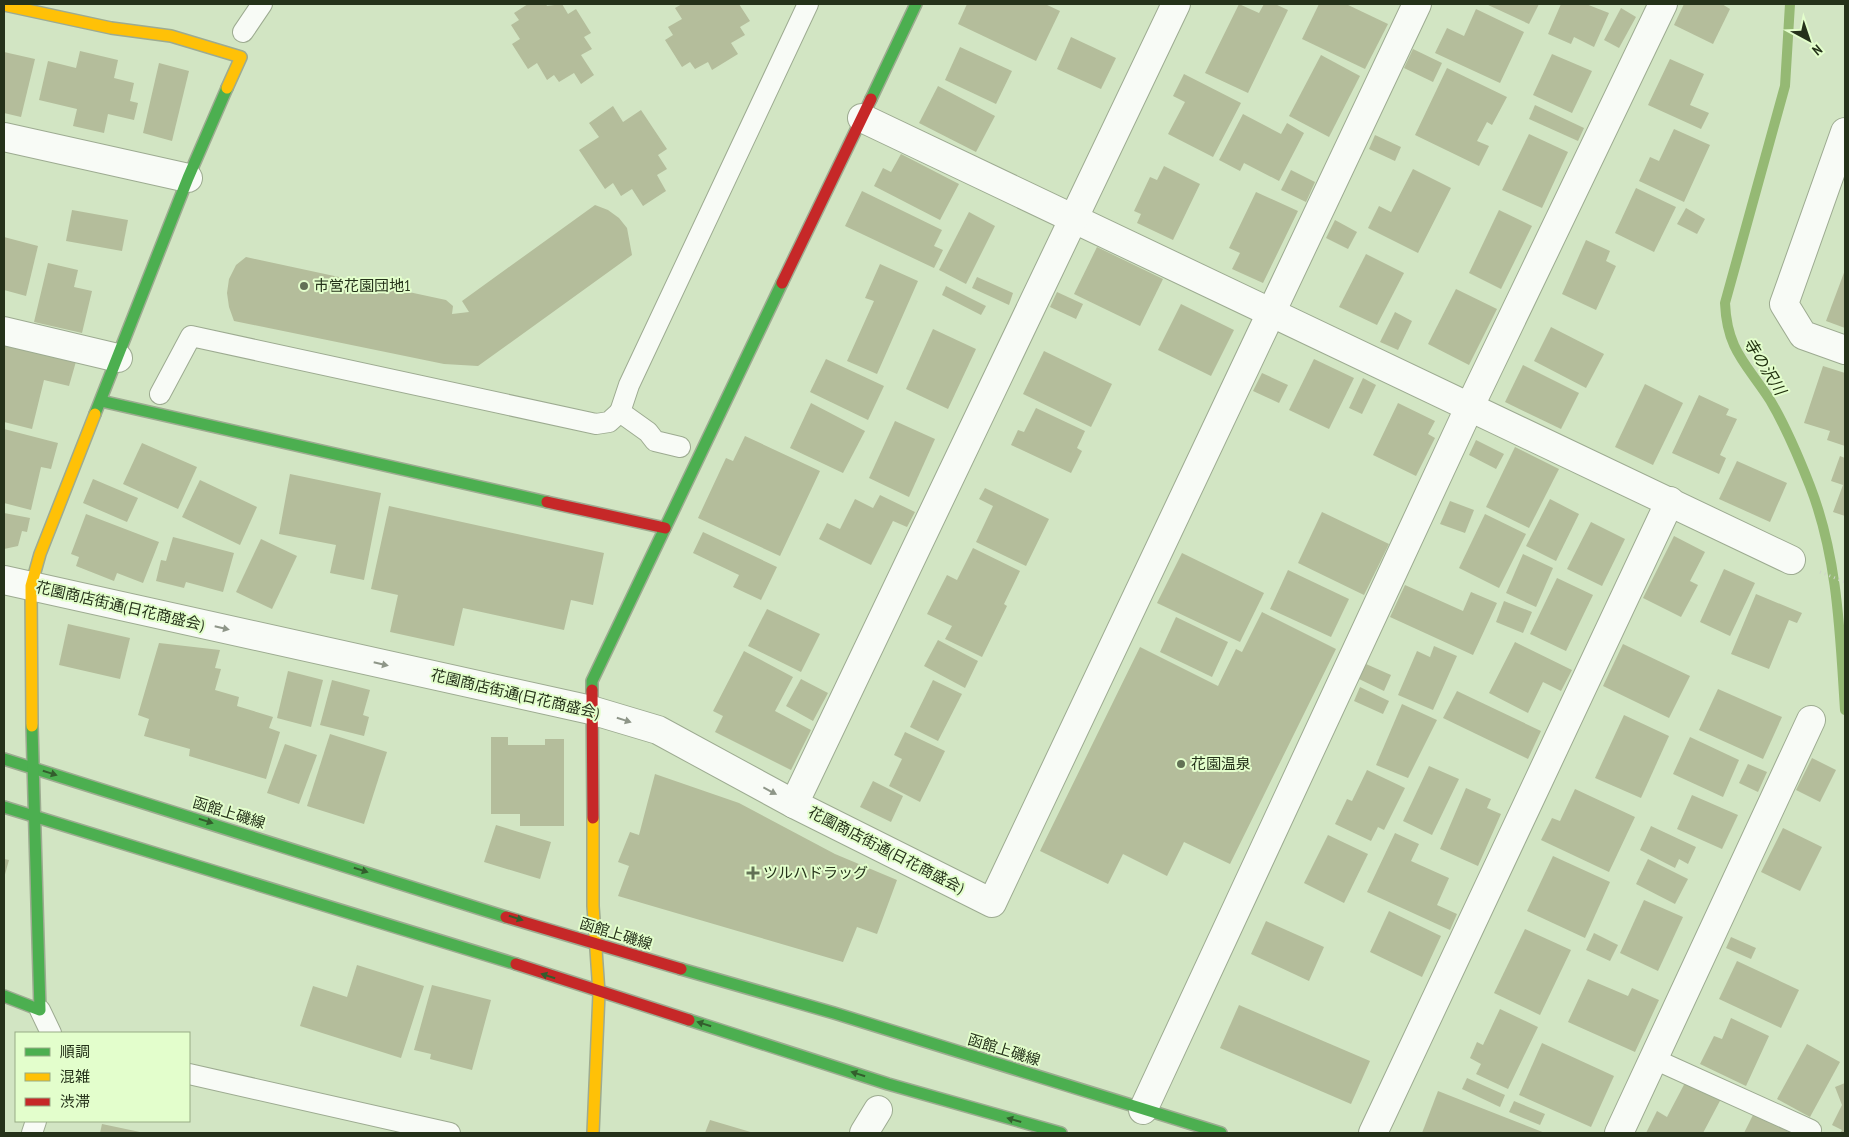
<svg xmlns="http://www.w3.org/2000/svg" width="1849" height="1137" font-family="'PT Sans Narrow','Noto Sans JP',sans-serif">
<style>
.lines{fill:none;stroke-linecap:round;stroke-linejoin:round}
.stream{stroke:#95b974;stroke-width:10}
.building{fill:#b4bd9b}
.lane-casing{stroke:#9dab91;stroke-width:22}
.street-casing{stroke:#9dab91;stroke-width:30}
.fast-casing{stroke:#9dab91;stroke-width:14}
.slow-casing{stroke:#9dab91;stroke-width:14}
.jam-casing{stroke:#9dab91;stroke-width:14}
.path{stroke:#cfd4ca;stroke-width:3;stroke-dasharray:1 4;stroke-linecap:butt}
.lane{stroke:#f8fbf6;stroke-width:20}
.street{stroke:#f8fbf6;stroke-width:28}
.fast{stroke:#4caf50;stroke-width:11}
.slow{stroke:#ffc107;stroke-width:11}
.jam{stroke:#c62828;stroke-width:11}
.oneway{fill:#8e9688}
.oneway2{fill:#335e2d}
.poi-dot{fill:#627155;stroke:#e3fecc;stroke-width:2}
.labels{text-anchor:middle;stroke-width:4;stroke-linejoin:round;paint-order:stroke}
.poi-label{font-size:15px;fill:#25321a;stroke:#e3fecc;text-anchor:start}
.street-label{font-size:15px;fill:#25321a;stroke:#e3fecc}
.water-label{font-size:16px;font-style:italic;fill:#21320f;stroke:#e3fecc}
</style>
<rect width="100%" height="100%" fill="#d2e5c3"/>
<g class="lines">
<!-- stream -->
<path class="stream" d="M1790,4l-5,82 -60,217c2,47 21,60 45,97 16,27 29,58 40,86 28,72 30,149 35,224"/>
</g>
<!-- building -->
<g class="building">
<path d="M528,4h18l1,2 15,-2 6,10 8,-5 15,24 -7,4 8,12 -11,6 13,20 -13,9 -7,-11 -15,9 -5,-7 -7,5 -10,-17 -9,6 -16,-25 8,-5 -9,-14 8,-5 -5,-7z"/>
<path d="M682,4h57l11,17 -10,6 5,8 -14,8 7,11 -26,16 -4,-8 -13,7 -5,-7 -8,5 -17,-27 8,-5 -5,-8 14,-8 -7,-11z"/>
<path d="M967,4h78l15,7 -24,50 -78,-37z"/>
<path d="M1239,4l20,9 5,-9h11l13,6 -40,83 -43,-20z"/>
<path d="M1319,4h27l42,20 -23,45 -63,-30z"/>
<path d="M1486,4h53l-10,20z"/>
<path d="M1561,4h25l23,9 -15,34 -20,-10 -3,7 -23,-10z"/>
<path d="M1684,4h38l8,5 -17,35 -39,-19z"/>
<path d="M1621,8l15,9 -17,31 -15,-8z"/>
<path d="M1476,9l48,23 -24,51 -65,-30 12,-25 17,8z"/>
<path d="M1071,37l45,21 -15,31 -44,-20z"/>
<path d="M960,47l52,24 -16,33 -51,-24z"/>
<path d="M1413,49l29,14 -9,19 -29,-14z"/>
<path d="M80,51l38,9 -4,18 20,5 -4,18 8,2 -4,17 -26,-6 -4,19 -31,-7 4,-17 -38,-9 9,-39 28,7z"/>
<path d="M4,52l31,7 -14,58 -17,-4z"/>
<path d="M1552,54l40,17 -20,42 -39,-18z"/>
<path d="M1321,55l39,21 -31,61 -40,-21z"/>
<path d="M1670,59l34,15 -14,31 19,8 -8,16 -53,-24z"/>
<path d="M159,63l30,8 -17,70 -29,-8z"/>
<path d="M1447,68l60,29 -15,28 -5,-3 -10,19 12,5 -10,20 -64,-31z"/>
<path d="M1184,74l57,29 -28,54 -45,-23 17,-32 -12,-6z"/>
<path d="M938,86l57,30 -19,36 -57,-29z"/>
<path d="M1535,105l49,23 -6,13 -49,-22z"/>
<path d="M613,106l10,16 18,-12 26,39 -9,6 9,14 -10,6 9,16 -23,15 -11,-17 -11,7 -8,-13 -8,6 -26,-39 20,-13 -10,-14z"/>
<path d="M1243,114l38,20 6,-11 17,10 -25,48 -35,-18 -4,8 -21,-11z"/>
<path d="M1674,129l36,16 -26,57 -45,-21 11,-24 9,4z"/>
<path d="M1529,134l39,18 -26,56 -40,-18z"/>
<path d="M1375,135l26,12 -6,14 -26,-12z"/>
<path d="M901,154l58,30 -19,36 -66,-34 9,-18 8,4z"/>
<path d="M1164,166l36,18 -27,56 -36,-17 4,-9 -7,-3 16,-34 7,3z"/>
<path d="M1413,169l38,19 -33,65 -50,-25 11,-22 12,6z"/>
<path d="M1291,170l24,12 -9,20 -25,-12z"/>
<path d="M1636,188l40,19 -22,45 -39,-19z"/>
<path d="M862,191l80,39 -8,16 9,4 -9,18 -89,-42z"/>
<path d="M1256,192l42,19 -35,72 -31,-14 8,-16 -11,-5z"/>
<path d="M595,205l13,5 11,8 8,10 5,27 -154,111 -34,-2 -210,-43 -5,-14 -2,-14 2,-14 7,-14 10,-8 200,43 7,6 -1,8 17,-2 -7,-11z"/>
<path d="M1686,208l19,11 -8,15 -20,-10z"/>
<path d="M72,210l56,10 -6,31 -56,-10z"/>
<path d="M1499,210l33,16 -31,63 -32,-16z"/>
<path d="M969,212l26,14 -29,58 -27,-14z"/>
<path d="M1335,220l22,12 -9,17 -22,-11z"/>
<path d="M4,237l34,9 -12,50 -22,-6z"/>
<path d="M1586,240l24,11 -4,10 10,5 -20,44 -34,-16z"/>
<path d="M1097,247l66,32 -23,47 -66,-32z"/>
<path d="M1366,254l38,19 -27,52 -38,-18z"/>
<path d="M48,263l30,7 -4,17 18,4 -10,42 -48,-11z"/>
<path d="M880,264l38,17 -41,93 -30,-13 27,-60 -9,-3z"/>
<path d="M1845,270v58l-19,-7z"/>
<path d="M977,277l36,16 -4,12 -37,-17z"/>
<path d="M946,286l40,20 -5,9 -39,-20z"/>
<path d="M1456,289l41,20 -28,56 -41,-21z"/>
<path d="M1057,292l26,12 -7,15 -26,-12z"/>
<path d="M1181,304l53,26 -23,46 -53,-26z"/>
<path d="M1395,312l17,9 -14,29 -18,-8z"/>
<path d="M1551,327l53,27 -18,34 -52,-27z"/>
<path d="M933,329l43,20 -28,60 -42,-20z"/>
<path d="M4,341l73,17 -8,28 -25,-6 -12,49 -28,-7z"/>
<path d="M1044,351l68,33 -21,43 -68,-33z"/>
<path d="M826,359l58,27 -16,34 -58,-28z"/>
<path d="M1314,359l40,19 -25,51 -40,-19z"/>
<path d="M1523,365l56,28 -18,36 -56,-27z"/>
<path d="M1823,366l22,7v73l-18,-6 3,-9 -26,-8z"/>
<path d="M1262,373l26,12 -9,18 -26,-12z"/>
<path d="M1363,378l13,7 -14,29 -13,-6z"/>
<path d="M1645,384l38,19 -30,62 -38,-18z"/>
<path d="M1699,395l30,14 -3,6 11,4 -17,36 6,3 -7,16 -47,-21z"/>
<path d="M811,403l54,28 -22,42 -53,-25z"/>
<path d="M1398,403l37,18 -7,13 7,4 -19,38 -43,-21z"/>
<path d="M1036,408l49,23 -8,17 5,3 -11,22 -60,-28 7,-15 6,2z"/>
<path d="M895,421l40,18 -26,58 -40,-19z"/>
<path d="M4,429l54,14 -7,26 -10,-2 -10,43 -27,-7z"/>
<path d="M745,436l75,35 -40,85 -82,-38 28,-60 7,3z"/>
<path d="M1476,440l28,14 -8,15 -27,-14z"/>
<path d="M142,443l55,24 -19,42 -55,-25z"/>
<path d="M1515,447l44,22 -30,59 -43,-21z"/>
<path d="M1840,456l5,2v58l-12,-4 10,-27 -12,-4z"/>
<path d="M1737,461l50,22 -17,39 -51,-23z"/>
<path d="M290,474l91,19 -17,87 -34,-7 6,-28 -57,-11z"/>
<path d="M93,479l45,19 -11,24 -44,-19z"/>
<path d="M200,480l57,27 -17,38 -58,-28z"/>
<path d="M985,488l64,31 -23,47 -50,-24 17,-36 -14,-7z"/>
<path d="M880,495l35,17 -8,15 -14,-6 -22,44 -52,-26 8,-16 13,6 15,-30 18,9z"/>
<path d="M1550,499l29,15 -23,47 -30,-15z"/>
<path d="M1450,501l24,9 -9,23 -25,-9z"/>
<path d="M389,506l215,47 -11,52 -22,-5 -7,30 -101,-22 -9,38 -64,-14 8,-37 -27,-6z"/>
<path d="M1322,512l67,32 -25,51 -66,-32z"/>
<path d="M4,513l26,5 -3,14 -5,-1 -4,15 -14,3z"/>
<path d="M86,514l73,28 -16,41 -26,-10 -3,8 -38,-15 3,-9 -8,-3z"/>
<path d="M1485,514l41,20 -27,54 -40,-20z"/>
<path d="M1591,522l34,17 -23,47 -35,-17z"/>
<path d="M703,532l74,35 -16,33 -28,-13 6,-12 -46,-22z"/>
<path d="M1674,536l31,16 -15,29 8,4 -17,32 -38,-19z"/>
<path d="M173,537l61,16 -11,39 -37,-10 -2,6 -28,-7 5,-21 5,1z"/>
<path d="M261,539l36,17 -25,53 -36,-17z"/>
<path d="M973,548l47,23 -16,33 3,2 -25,51 -37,-18 7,-13 -25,-12 20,-39 10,5z"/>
<path d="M1182,553l82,40 -24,49 -83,-39z"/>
<path d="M1523,554l30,14 -17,39 -30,-14z"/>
<path d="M1724,569l31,14 -25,53 -30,-14z"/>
<path d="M1288,570l61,29 -18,38 -61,-28z"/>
<path d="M1557,578l36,17 -27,56 -36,-17z"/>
<path d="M1405,585l58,26 8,-19 26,11 -24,52 -83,-38z"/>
<path d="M1756,594l46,19 -5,10 -8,-3 -20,49 -38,-15z"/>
<path d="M1504,601l28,11 -9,21 -27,-11z"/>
<path d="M767,609l53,25 -19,38 -53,-26z"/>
<path d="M1262,612l74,37 -106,215 -46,-22 -17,34 -44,-22 -15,30 -68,-33 100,-204 78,39 18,-37 6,3z"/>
<path d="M1176,617l52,25 -16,35 -52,-25z"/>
<path d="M68,624l62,14 -10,41 -61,-14z"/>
<path d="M938,640l40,21 -13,27 -41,-22z"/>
<path d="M1515,642l57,28 -11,21 -18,-9 -15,31 -39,-20z"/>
<path d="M159,643l61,7 -5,18 6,1 -6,21 24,7 -2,9 36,11 -4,11 11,4 -14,47 -77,-23 1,-7 -46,-13 5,-17 -11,-4z"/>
<path d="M1623,644l67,32 -21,42 -66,-32z"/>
<path d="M1434,646l23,10 -24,54 -35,-15 19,-44 13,6z"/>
<path d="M744,651l49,26 -18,34 36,19 -20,40 -76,-38 8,-16 -10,-5z"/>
<path d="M1366,664l25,11 -7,16 -25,-12z"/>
<path d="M288,671l35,9 -12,47 -34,-9z"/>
<path d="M801,679l27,14 -15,28 -27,-15z"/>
<path d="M332,680l38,10 -7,25 6,2 -5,19 -44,-11z"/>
<path d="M933,680l29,14 -24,47 -28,-14z"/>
<path d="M1360,687l29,14 -6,13 -29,-13z"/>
<path d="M1718,689l64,28 -19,42 -64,-29z"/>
<path d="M1457,691l84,40 -13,28 -85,-41z"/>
<path d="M1402,704l35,16 -29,58 -32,-13z"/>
<path d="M1624,715l45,21 -28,62 -46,-20z"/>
<path d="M905,732l40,19 -25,51 -31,-16 13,-27 -8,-4z"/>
<path d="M330,734l57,18 -23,72 -57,-18z"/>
<path d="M491,737h17v8h37v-6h19v87h-44v-12h-29z"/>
<path d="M1690,737l49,23 -16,37 -50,-23z"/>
<path d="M285,744l32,11 -18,49 -32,-11z"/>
<path d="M1812,758l24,12 -16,32 -24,-12z"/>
<path d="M1748,764l19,8 -9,20 -19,-9z"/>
<path d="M1429,766l30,13 -27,56 -29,-14z"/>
<path d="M1367,770l38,18 -21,42 -6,-3 -7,14 -36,-17 12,-25 5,2z"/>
<path d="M655,774l84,29 96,51 62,26 -20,54 -20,-7 -14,35 -225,-66 11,-30 -11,-4 12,-30 9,3z"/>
<path d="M873,781l30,15 -12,26 -31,-15z"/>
<path d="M1466,788l25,11 -4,9 14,6 -23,52 -38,-17z"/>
<path d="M1575,789l60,28 -26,55 -68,-32 11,-22 8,3z"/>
<path d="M1692,795l46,20 -16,34 -45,-20z"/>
<path d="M496,825l55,17 -11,37 -56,-17z"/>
<path d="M1651,826l45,21 -8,17 -9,-5 -4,9 -35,-18z"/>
<path d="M1783,828l39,19 -22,44 -39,-19z"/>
<path d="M1395,833l24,11 -8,17 38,17 -12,27 20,9 -7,16 -83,-38z"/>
<path d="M1328,835l40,19 -24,49 -40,-20z"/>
<path d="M1553,856l57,26 -25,56 -58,-27z"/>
<path d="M4,859l5,1 -5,18z"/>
<path d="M1648,859l40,20 -13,25 -39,-20z"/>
<path d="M1644,900l39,17 -25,54 -38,-18z"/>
<path d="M1389,911l52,25 -19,41 -52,-25z"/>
<path d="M1266,921l58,26 -15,34 -58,-27z"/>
<path d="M1525,929l46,21 -31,65 -46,-22z"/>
<path d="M1594,933l24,12 -8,16 -24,-11z"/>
<path d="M1731,937l25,11 -5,11 -25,-11z"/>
<path d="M1737,961l62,29 -18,38 -62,-29z"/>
<path d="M357,965l67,21 -23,72 -101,-32 13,-40 34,11z"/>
<path d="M1588,979l40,17 4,-8 27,12 -24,52 -67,-30z"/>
<path d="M432,985l59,15 -19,70 -42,-11 1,-5 -17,-4z"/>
<path d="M1239,1005l131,56 -19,43 -131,-56z"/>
<path d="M1500,1009l38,18 -30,62 -32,-15 5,-10 -11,-6 7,-16 6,3z"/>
<path d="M1731,1018l38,18 -23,50 -46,-22 14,-28 8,3z"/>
<path d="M1542,1043l72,33 -23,51 -72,-32z"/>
<path d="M1807,1044l33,18 -30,55 -33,-18z"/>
<path d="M1467,1078l38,17 -5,12 -38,-18z"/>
<path d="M1687,1079l35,18 -19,36h-57l11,-22 10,6z"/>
<path d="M1845,1083v50h-5l2,-3 -10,-5 10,-20 -7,-18z"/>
<path d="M1438,1091l107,42h-123z"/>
<path d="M1514,1101l31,13 -5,11 -31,-13z"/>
<path d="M1754,1113l35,16 -2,4h-43z"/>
<path d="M710,1120l44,13h-49z"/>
<path d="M102,1124l38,8v1h-40z"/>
</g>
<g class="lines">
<!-- lane casing -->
<g class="lane-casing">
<g id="lane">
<path d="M243,32l19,-28"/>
<path d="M160,394l31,-58 405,88 13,-2 11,-10"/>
<path d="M680,447l-25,-6 -7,-9 -28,-20 9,-27 179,-381"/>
<path d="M40,1010l11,23"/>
<path d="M1654,1059l157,71"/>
<path d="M189,1074l261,59"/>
<path d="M32,1133l4,-12"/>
</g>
</g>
<!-- street casing -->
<g class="street-casing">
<g id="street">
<path d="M862,118l929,442"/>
<path d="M1845,132l-61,172 19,31 42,15"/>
<path d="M4,137l184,41"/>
<path d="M4,331l114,27"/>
<path d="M4,580l587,130 67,20 136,74 198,99 425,-899"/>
<path d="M794,804l382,-800"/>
<path d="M1143,1110l327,-704 193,-402"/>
<path d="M864,1133l14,-23"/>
<path d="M1373,1133l297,-632"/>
<path d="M1619,1133l192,-413"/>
</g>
</g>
<!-- fast casing -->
<g class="fast-casing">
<g id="fast">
<path d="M871,99l45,-95"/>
<path d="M101,401l446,101"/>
<path d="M95,414l93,-236 39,-90"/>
<path d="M592,690v-9l190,-398"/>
<path d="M4,759l502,158"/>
<path d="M4,807l512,157"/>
<path d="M681,969l153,44 387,120"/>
<path d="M4,996l36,14 -8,-284"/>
<path d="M689,1020l199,64 173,49"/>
</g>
</g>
<!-- slow casing -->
<g class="slow-casing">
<g id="slow">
<path d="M4,5l107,23 60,8 70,21 -14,31"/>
<path d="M32,726l-1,-140 9,-32 55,-140"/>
<path d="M593,818v88l6,87 -6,140"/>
</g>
</g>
<!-- jam casing -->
<g class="jam-casing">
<g id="jam">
<path d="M782,283l89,-184"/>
<path d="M547,502l118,26"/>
<path d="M592,690l1,128"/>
<path d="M506,917l175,52"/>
<path d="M516,964l173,56"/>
</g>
</g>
<!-- path -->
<path class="path" d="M1820,572l25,10"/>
<!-- lane -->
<use href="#lane" class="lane"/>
<!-- street -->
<use href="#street" class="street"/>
<!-- fast -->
<use href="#fast" class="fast"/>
<!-- slow -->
<use href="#slow" class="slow"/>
<!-- jam -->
<use href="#jam" class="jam"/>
</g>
<!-- one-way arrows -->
<defs><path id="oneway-solid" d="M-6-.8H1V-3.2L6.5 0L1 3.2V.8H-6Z" transform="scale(1.25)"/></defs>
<g class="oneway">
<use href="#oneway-solid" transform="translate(222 628) rotate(13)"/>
<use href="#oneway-solid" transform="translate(381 664) rotate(13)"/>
<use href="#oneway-solid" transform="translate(624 720) rotate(17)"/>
<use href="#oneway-solid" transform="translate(770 791) rotate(28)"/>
</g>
<g class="oneway2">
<use href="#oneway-solid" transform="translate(50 773) rotate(17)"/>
<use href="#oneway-solid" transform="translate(206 821) rotate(17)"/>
<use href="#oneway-solid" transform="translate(361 870) rotate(17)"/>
<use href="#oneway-solid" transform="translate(516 918) rotate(18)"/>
<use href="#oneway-solid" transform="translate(548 976) rotate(-162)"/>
<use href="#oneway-solid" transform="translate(704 1024) rotate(-162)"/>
<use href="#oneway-solid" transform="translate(858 1074) rotate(-162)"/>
<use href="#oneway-solid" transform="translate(1014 1120) rotate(-164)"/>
</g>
<!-- markers -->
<g class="poi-dot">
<circle cx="304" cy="286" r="5"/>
<circle cx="1181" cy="764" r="5"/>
<path d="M750.5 865.5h5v5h5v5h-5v5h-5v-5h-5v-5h5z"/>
</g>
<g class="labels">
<!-- poi labels -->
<g class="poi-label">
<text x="314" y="291">市営花園団地1</text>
<text x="1191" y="769">花園温泉</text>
<text x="763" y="878">ツルハドラッグ</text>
</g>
<!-- street labels -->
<g class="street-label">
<text transform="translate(120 606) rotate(13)" y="5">花園商店街通(日花商盛会)</text>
<text transform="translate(515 694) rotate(13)" y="5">花園商店街通(日花商盛会)</text>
<text transform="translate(229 813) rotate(17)" y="5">函館上磯線</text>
<text transform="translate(886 850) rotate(27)" y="5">花園商店街通(日花商盛会)</text>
<text transform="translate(616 934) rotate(17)" y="5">函館上磯線</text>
<text transform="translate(1004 1050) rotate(17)" y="5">函館上磯線</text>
</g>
<!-- water labels -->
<g class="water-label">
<text transform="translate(1765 366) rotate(58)" y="6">寺の沢川</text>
</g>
</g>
<!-- border -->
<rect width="1849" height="1137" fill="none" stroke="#25321a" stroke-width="10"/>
<!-- legend -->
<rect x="15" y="1032" width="175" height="90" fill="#e3fecc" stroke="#97ac85"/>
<rect x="25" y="1048" width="25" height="8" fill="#4caf50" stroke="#97ac85"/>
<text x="60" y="1057" font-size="15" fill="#25321a">順調</text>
<rect x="25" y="1073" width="25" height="8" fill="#ffc107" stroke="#97ac85"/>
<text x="60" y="1082" font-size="15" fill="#25321a">混雑</text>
<rect x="25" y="1098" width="25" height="8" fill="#c62828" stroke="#97ac85"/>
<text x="60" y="1107" font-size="15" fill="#25321a">渋滞</text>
<!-- north arrow -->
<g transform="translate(1809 40) rotate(140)" stroke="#e3fecc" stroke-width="4" paint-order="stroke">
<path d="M0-4L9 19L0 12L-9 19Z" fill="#25321a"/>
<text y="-8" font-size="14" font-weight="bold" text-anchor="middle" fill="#25321a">N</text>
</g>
</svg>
